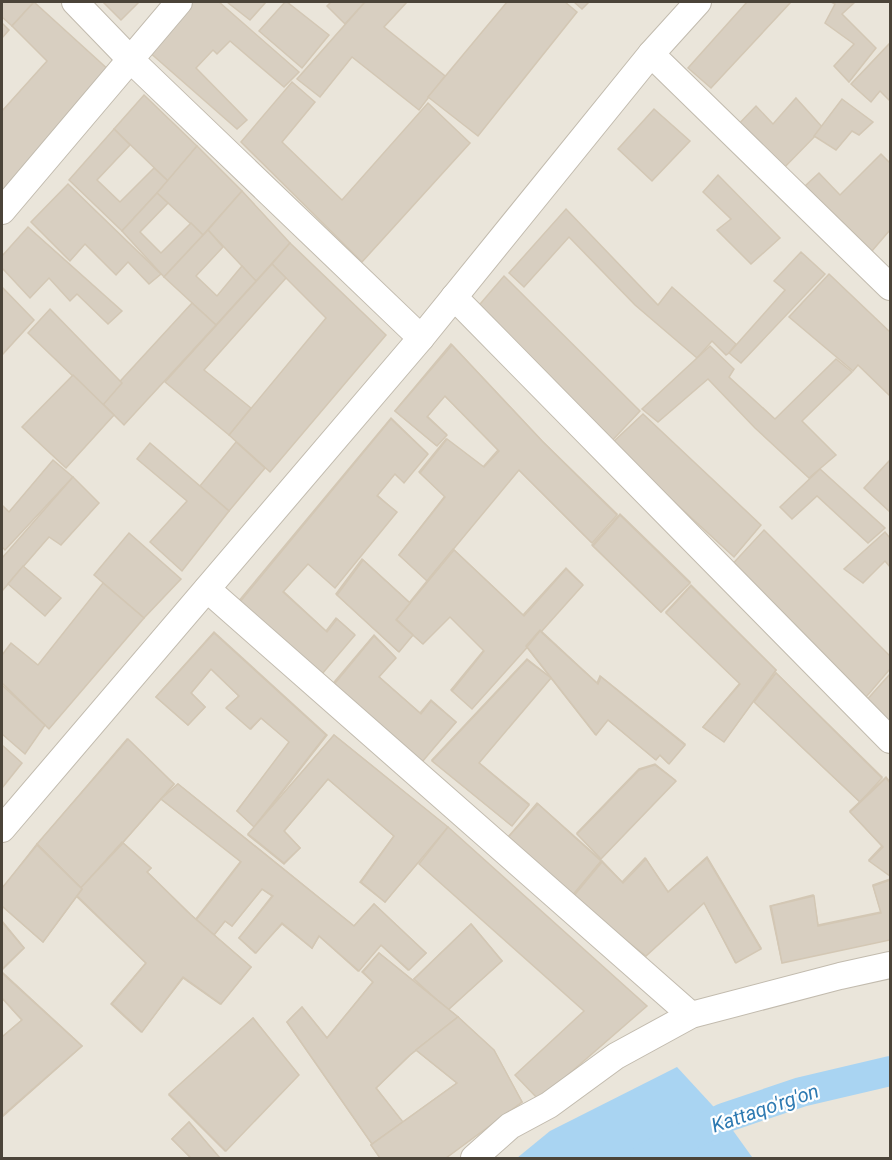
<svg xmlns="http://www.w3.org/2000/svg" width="892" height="1160" font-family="Roboto,sans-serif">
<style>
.residential{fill:#eae5da}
.water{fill:#a9d4f2}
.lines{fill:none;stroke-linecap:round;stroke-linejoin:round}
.canal{stroke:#a9d4f2;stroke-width:30}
.building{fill:#d8cfc1;stroke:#d3c7b4;stroke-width:1.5}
.street-casing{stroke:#c2bbae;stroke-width:28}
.street{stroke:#fff;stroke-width:26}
.labels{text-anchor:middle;stroke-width:4.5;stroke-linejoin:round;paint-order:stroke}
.water-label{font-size:20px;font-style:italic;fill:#2e7ab2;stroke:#fff}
</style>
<rect width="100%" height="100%" fill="#f6f3ec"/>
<!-- residential -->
<rect class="residential" x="2" y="2" width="888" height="1156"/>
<!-- water -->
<path class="water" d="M677,1067l47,51 28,39 -235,1 33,-27z"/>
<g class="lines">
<!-- canal -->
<path class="canal" d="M645,1158l79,-40 77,-26 89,-21"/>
</g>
<!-- building -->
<g class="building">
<path d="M2,2h32l-22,24 -10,-9z"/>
<path d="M34,2l77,70 -109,120v-81l45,-50 -35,-35z"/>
<path d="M103,2h36l-18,18z"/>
<path d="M190,2h29l80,70 -15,15 -54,-46 -13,13 -4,-4 -17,18 51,52 -10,9 -89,-78z"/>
<path d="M227,2h39l-16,18z"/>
<path d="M285,2h2l42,33 -27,33 -43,-37z"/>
<path d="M331,2h34l-20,22 -18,-18z"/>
<path d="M365,2h42l-23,25 61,49 -26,34 -67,-53 -32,40 -23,-18z"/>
<path d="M507,2h58l12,10 -99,124 -50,-39z"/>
<path d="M574,2h15l-7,7z"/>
<path d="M747,2h44l-80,86 -23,-20z"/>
<path d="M831,2l23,1 -12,11 34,34 -27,34 -15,-16 20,-22 -29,-21 10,-19z"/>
<path d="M2,23l7,7 -7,8z"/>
<path d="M890,43v58l-10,-10 -9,11 -20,-18z"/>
<path d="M292,82l23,20 -33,40 60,58 86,-97 42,40 -108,119 -121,-120z"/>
<path d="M144,95l53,51 -29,35 -54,-52z"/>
<path d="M796,98l27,30 -46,47 -45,-44 24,-25 17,18z"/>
<path d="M842,99l31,23 -14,13 -7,-4 -16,19 -22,-14z"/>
<path d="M654,109l36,32 -38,40 -34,-32z"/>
<path d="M114,129l16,16 -33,35 23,22 34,-34 14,13 -46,50 -53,-51z"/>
<path d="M197,146l45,45 -39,44 -46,-42z"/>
<path d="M881,154l9,9v67l-18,21 -67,-65 14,-13 21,22z"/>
<path d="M718,175l62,63 -29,26 -34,-34 14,-11 -28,-27z"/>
<path d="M68,184l93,90 -12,10 -21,-22 -12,13 -31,-31 -15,17 -39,-39z"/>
<path d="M242,191l48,52 -34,38 -48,-51z"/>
<path d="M157,193l11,10 -28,29 21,21 30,-30 12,12 -39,42 -42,-46z"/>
<path d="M566,209l92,96 14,-18 64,57 -7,9 -3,2 -14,-14 -15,17 -62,-53 -66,-68 -45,50 -15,-14z"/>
<path d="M28,227l94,84 -14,13 -31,-30 -7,7 -21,-23 -19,20 -28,-30v-12z"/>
<path d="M208,230l15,17 -27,29 21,20 25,-30 14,15 -40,44 -52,-48z"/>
<path d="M290,243l96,92 -116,137 -41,-37 97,-117 -54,-54z"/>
<path d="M801,252l24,22 -84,89 -12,-10 56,-63 -11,-9z"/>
<path d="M272,264l14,14 -82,92 47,38 -22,27 -64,-53z"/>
<path d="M829,274l61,58v64l-32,-31 -5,6 -64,-54z"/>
<path d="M504,276l136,135 -32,34 -133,-135z"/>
<path d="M2,287l32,33 -32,35z"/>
<path d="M192,303l24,22 -92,100 -23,-23z"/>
<path d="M50,309l72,74 -19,22 -75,-72z"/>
<path d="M451,344l91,97 75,73 -26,28 -73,-73 -91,111 -28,-25 46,-59 -26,-24 27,-33 37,28 15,-17 -54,-55 -17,21 19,18 -10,11 -41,-34z"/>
<path d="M452,345l91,97 74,73 -25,28 -73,-73 -92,111 -28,-26 46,-58 -25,-24 27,-34 37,28 15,-16 -54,-55 -18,21 20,18 -10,11 -42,-35z"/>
<path d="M710,346l24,23 -5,8 46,42 61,-60 16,13 -50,49 34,34 -27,23 -54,-50 -47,-49 -50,43 -16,-13z"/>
<path d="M73,375l41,40 -48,53 -44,-41z"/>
<path d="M643,414l118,111 -27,32 -123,-113z"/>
<path d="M391,418l36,35 -23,29 -10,-9 -17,22 19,17 -61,75 -27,-24 -25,28 43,40 10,-13 18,16 -33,39 -83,-71z"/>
<path d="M391,419l37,35 -24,29 -9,-9 -18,22 20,16 -62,76 -27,-24 -25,28 44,40 10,-13 18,16 -33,39 -83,-71z"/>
<path d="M236,442l29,26 -36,43 -29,-25z"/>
<path d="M150,443l79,68 -47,60 -32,-29 37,-41 -50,-42z"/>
<path d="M53,460l20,17 -68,73 -3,-3v-42l7,7z"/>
<path d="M890,460v52l-26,-24z"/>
<path d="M820,469l65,59 -17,15 -51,-47 -25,23 -12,-12z"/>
<path d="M73,477l26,26 -38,42 -12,-8 -47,54v-33z"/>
<path d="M620,514l70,68 -29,30 -69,-67z"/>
<path d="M620,515l70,68 -29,29 -68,-66z"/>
<path d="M764,530l126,126v13l-29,34 -134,-133z"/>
<path d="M885,532l5,6v29l-5,-6 -22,22 -19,-14z"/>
<path d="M129,533l52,46 -37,39 -50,-43z"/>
<path d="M453,549l70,66 43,-47 16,16 -110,124 -21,-18 33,-40 -34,-34 -28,27 -26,-24z"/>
<path d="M454,550l70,66 42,-47 17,16 -111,124 -20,-18 32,-40 -34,-34 -27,27 -27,-24z"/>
<path d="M362,559l47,43 -13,17 16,15 -14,17 -62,-57z"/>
<path d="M363,560l47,43 -14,17 17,15 -14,17 -62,-57z"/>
<path d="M23,566l38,32 -16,18 -37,-32z"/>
<path d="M103,583l41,35 -95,111 -47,-46v-28l9,-12 27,22z"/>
<path d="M691,585l85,85 -52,71 -21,-14 37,-44 -74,-71z"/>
<path d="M691,586l85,84 -52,72 -21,-15 37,-43 -74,-71z"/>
<path d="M540,630l57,53 3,-7 85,68 -17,19 -9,-9 -4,5 -48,-40 -12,15 -69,-88z"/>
<path d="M540,631l58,53 3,-7 84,68 -16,19 -9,-9 -4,5 -48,-40 -12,15 -69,-88z"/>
<path d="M214,632l113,103 -72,92 -18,-16 53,-69 -29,-24 -10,11 -24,-22 12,-11 -28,-27 -20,24 14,14 -17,18 -32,-28z"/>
<path d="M214,633l112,102 -72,92 -17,-16 52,-69 -28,-24 -11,11 -24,-21 13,-12 -28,-27 -20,24 14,14 -17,18 -32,-28z"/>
<path d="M374,635l21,22 -17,19 42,37 11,-13 25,22 -35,39 -91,-74z"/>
<path d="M374,636l22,22 -17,19 42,37 10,-13 25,21 -34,40 -91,-74z"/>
<path d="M527,659l23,18 -72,85 51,42 -18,21 -79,-65z"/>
<path d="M527,660l24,18 -72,85 50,42 -17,21 -80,-65z"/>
<path d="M776,673l106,104 -23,24 -105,-100z"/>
<path d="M776,673l106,105 -22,24 -106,-100z"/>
<path d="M890,674v54l-26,-25z"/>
<path d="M2,685l43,40 -20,29 -23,-20z"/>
<path d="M334,735l113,92 -62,75 -25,-20 34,-46 -66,-57 -44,52 16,17 -16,16 -36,-29z"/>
<path d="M334,735l114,92 -63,75 -24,-20 33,-46 -66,-57 -44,52 16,17 -16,15 -36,-29z"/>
<path d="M127,739l47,45 -92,105 -45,-44z"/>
<path d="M128,739l46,45 -92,105 -45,-45z"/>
<path d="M2,745l20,18 -20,25z"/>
<path d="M655,764l20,16 -75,78 -23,-25 62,-64z"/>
<path d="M655,765l21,16 -75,78 -24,-25 62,-64z"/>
<path d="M886,777l4,5v93l-21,-15 13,-14 -32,-35z"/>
<path d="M886,778l4,5v93l-21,-15 14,-14 -33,-35z"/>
<path d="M178,784l176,142 20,-22 52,49 -18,17 -27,-25 -23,26 -39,-35 -7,12 -30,-24 -27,29 -16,-15 33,-42 -10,-7 -30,37 -7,-5 -11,14 -19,-15 46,-59 -80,-62z"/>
<path d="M178,784l176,142 20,-22 52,49 -17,17 -28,-25 -22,26 -40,-35 -7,12 -30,-25 -26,30 -17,-15 34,-42 -11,-7 -30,37 -7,-5 -11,14 -18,-15 45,-58 -80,-63z"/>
<path d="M537,803l64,57 -30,36 -68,-53z"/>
<path d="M538,804l63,57 -30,36 -68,-54z"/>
<path d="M448,827l199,179 -108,94 -24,-25 69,-64 -165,-147z"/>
<path d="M122,842l29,26 -4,4 44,43 60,52 -31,37 -37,-26 -42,54 -30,-28 35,-41 -71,-68z"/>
<path d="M123,843l28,25 -4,4 44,43 60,52 -30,37 -38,-27 -41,55 -30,-28 34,-41 -71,-69z"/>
<path d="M37,844l45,45 -39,53 -41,-36v-17z"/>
<path d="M37,845l45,44 -39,53 -41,-36v-18z"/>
<path d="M707,857l54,91 -26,14 -31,-60 -58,53 -74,-57 30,-37 20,21 23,-24 23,34z"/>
<path d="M707,858l54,91 -25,14 -32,-60 -58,53 -74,-58 30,-36 21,21 23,-24 22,33z"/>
<path d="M890,879v60l-108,23 -12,-56 43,-11 5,30 63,-13 -8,-27z"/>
<path d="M890,880v60l-108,23 -11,-57 43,-10 4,30 63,-13 -8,-27z"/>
<path d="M2,921l22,27 -22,22z"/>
<path d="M2,922l22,26 -22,21z"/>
<path d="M471,924l31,37 -55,49 -33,-31z"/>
<path d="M471,924l31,37 -54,49 -34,-31z"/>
<path d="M379,953l79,64 -48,38 -34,33 26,34 -30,22 -85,-122 15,-15 25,31 46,-56 -11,-10z"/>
<path d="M379,953l79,64 -48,38 -34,33 27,34 -31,22 -85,-122 15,-15 25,31 46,-56 -10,-10z"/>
<path d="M2,972l80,74 -80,71v-80l20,-17 -20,-22z"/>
<path d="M2,973l80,73 -80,70v-79l20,-17 -20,-22z"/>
<path d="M458,1017l36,34 28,51 -77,56h-65l-9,-13 86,-62 -41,-33z"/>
<path d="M458,1017l36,33 28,52 -76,56h-66l-9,-13 86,-62 -41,-33z"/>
<path d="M253,1018l45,57 -73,76 -56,-56z"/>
<path d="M253,1018l46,57 -73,76 -57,-57z"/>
<path d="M189,1122l30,36h-28l-19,-19z"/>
<path d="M189,1122l31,36h-29l-19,-19z"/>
</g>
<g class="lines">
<!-- street casing -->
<g class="street-casing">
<g id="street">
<path d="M75,2l56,58 290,278"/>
<path d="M651,54l239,233"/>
<path d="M2,211l177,-209"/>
<path d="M454,297l436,443"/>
<path d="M207,589l484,426"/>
<path d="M2,829l419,-491 230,-284 47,-52"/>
<path d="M474,1158l36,-32 39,-21 67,-49 75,-41 149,-39 50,-11"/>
</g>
</g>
<!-- street -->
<use href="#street" class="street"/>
</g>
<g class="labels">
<!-- water labels -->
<g class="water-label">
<text transform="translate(765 1108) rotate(-19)" y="7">Kattaqo'rg'on</text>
</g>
</g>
<!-- border -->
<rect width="892" height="1160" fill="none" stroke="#4b4439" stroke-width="6"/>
</svg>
